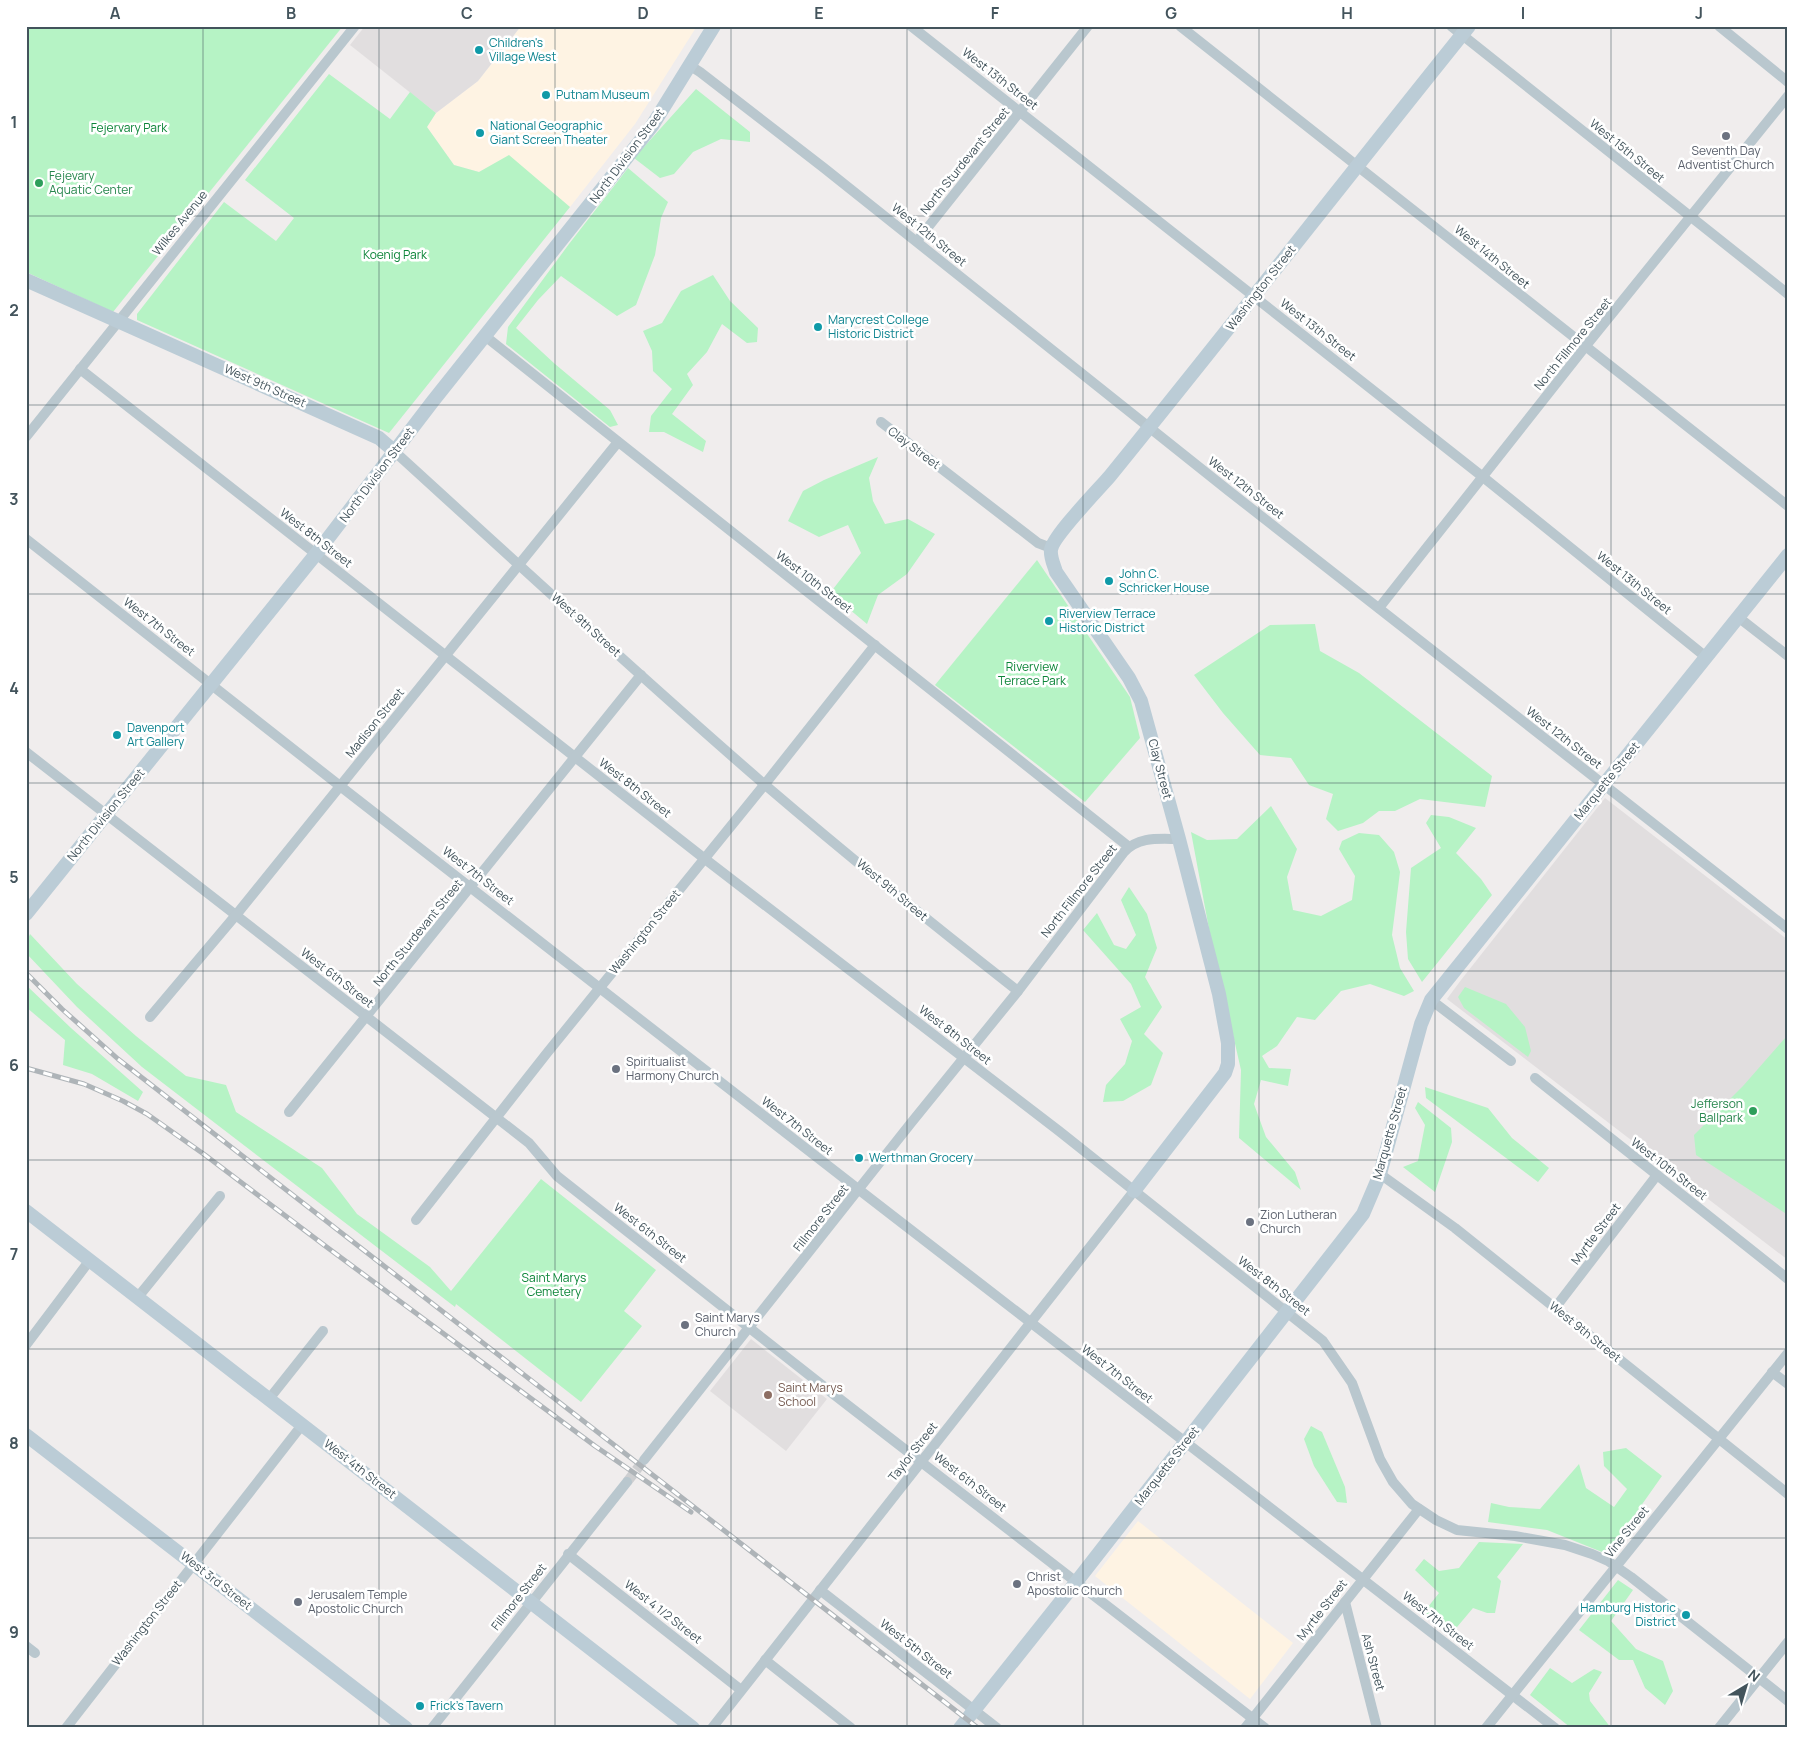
<svg xmlns="http://www.w3.org/2000/svg" width="1814" height="1754" font-family="Manrope,sans-serif">
<style>
.commercial{fill:#fef3e3}
.education{fill:#e1dedf}
.green{fill:#b6f3c5}
.lines{fill:none;stroke-linecap:round;stroke-linejoin:round}
.street-tunnel{stroke:#cdced0;stroke-width:10;stroke-dasharray:10 5;stroke-linecap:butt}
.street{stroke:#b9c7ce;stroke-width:10}
.secondary{stroke:#bbccd6;stroke-width:14}
.rail-casing{stroke:#aeb4b8;stroke-width:5}
.rail{stroke:#fff;stroke-width:3;stroke-dasharray:9;stroke-linecap:butt}
.grid{fill:none;stroke:#43545c;stroke-width:1;stroke-opacity:0.55}
.culture-dot{fill:#0f9aa8;stroke:#fff;stroke-width:2}
.worship-dot{fill:#6b7280;stroke:#fff;stroke-width:2}
.leisure-dot{fill:#2e9e5b;stroke:#fff;stroke-width:2}
.education-dot{fill:#8d6e63;stroke:#fff;stroke-width:2}
.labels{text-anchor:middle;stroke-width:5;stroke-linejoin:round;paint-order:stroke}
.culture-label{font-size:12px;fill:#0d838f;stroke:#fff;text-anchor:start}
.street-label{font-size:12px;fill:#43545c;stroke:#fff}
.park-label{font-size:12px;fill:#0d8539;stroke:#fff}
.worship-label{font-size:12px;fill:#5b616d;stroke:#fff;text-anchor:start}
.leisure-label{font-size:12px;fill:#27864d;stroke:#fff;text-anchor:start}
.education-label{font-size:12px;fill:#785e54;stroke:#fff;text-anchor:start}
.neatline{fill:none;stroke:#43545c;stroke-width:2}
.grid-label{font-size:16px;text-anchor:middle;font-weight:bold;fill:#43545c}
</style>
<rect width="100%" height="100%" fill="#f0eded"/>
<!-- commercial -->
<g class="commercial">
<path d="M521,26h176l-62,98 -65,83 -61,-51 -30,16 -25,-7 -27,-38 9,-14 42,-32z"/>
<path d="M1138,1521l155,122 -43,56 -155,-123z"/>
</g>
<!-- education -->
<g class="education">
<path d="M365,26h156l-43,55 -42,32 -86,-68z"/>
<path d="M1605,798l183,142v320l-341,-261 14,-19z"/>
<path d="M751,1339l76,60 -41,52 -76,-60z"/>
</g>
<!-- green -->
<g class="green">
<path d="M26,26h317l-230,286 -87,-40z"/>
<path d="M329,74l61,45 20,-27 26,21 -9,14 27,38 25,7 30,-17 61,52 -181,226 -252,-113v-6l87,-112 52,39 18,-23 -49,-38z"/>
<path d="M696,89l54,43v10l-29,-3 -28,13 -19,22 -14,4 -26,-20z"/>
<path d="M628,168l40,34 -7,16 -6,37 -19,50 -19,11 -56,-40 -23,24 -22,28 39,36 55,46 8,15 -8,2 -104,-83 2,-17 61,-83z"/>
<path d="M713,275l17,26 28,27 -1,14 -10,1 -25,-19 -15,28 -20,22 6,11 -21,29 34,27 -3,11 -39,-20h-15l2,-16 21,-27 -19,-18 -1,-20 -9,-20 19,-8 19,-32z"/>
<path d="M878,457l-9,21 4,23 12,23 23,-5 27,15 -28,40 -29,21 -11,29 -37,-31 31,-40 -13,-28 -29,12 -31,-16 15,-30 21,-11z"/>
<path d="M1037,560l93,137 10,41 -55,64 -150,-117z"/>
<path d="M1315,624l5,27 39,22 133,103 -7,31 -65,-8 -25,12h-16l-16,12 -25,8 -12,-12 7,-25 -24,-9 -18,-27 -31,-3 -37,-42 -29,-38 76,-50z"/>
<path d="M1271,806l26,43 -10,28 6,33 28,6 31,-16 3,-24 -16,-27 3,-8 17,-8 20,2 15,17 6,20 -8,63 8,33 14,23 -10,5 -34,-12 -29,7 -26,29 -18,-3 -20,29 -15,10 7,12 22,1 -3,17 -27,-6 -7,24 12,33 29,35 6,18 -62,-52 2,-68 -32,-141 -18,-97 16,8 30,-1z"/>
<path d="M1431,815l18,2 27,11 -20,25 25,26 11,16 -70,87 -14,-23 -2,-27 5,-64 30,-20 -15,-25z"/>
<path d="M1129,887l18,27 10,34 -12,29 17,30 -18,27 19,19 -12,32 -28,16 -20,1 3,-17 19,-21 7,-23 -12,-22 21,-12 -10,-23 -48,-54 14,-17 17,32 12,4 10,-14 -15,-35z"/>
<path d="M30,934l47,50 59,52 50,40 40,9 10,27 86,56 35,46 73,53 21,24 90,-112 115,91 -32,41 18,15 -61,76 -125,-98 -1,3 -313,-240 -65,-60 -51,-54v-9z"/>
<path d="M26,985l45,43 72,64 -5,9 -46,-27 -29,-9 2,-25 -39,-33z"/>
<path d="M1465,987l41,17 19,23 6,24 -3,6 -64,-49 -6,-11z"/>
<path d="M1786,1037h2v178l-92,-60 -2,-20 49,-49z"/>
<path d="M1425,1087l63,21 24,30 37,30 -11,14 -112,-84z"/>
<path d="M1418,1102l33,26 1,14 -17,50 -32,-25 15,-6 7,-36 -10,-17z"/>
<path d="M1311,1426l11,6 23,55 2,16 -10,-1 -23,-36 -10,-27z"/>
<path d="M1626,1448l36,28 -55,78 -60,-24 -59,-8 3,-19 18,4 31,2 39,-45 7,24 28,19 13,-18 -23,-23 -1,-14z"/>
<path d="M1479,1542l44,2 -26,33 4,4 -6,32h-8l-14,-5 -21,25 -28,-21 15,-19 -24,-23 9,-11 15,12 20,-3z"/>
<path d="M1618,1580l15,10 -22,31 25,28 27,12 10,30 -8,14 -20,-17 -12,-28h-14l-40,-30z"/>
<path d="M1550,1668l22,15 22,-14 8,3 -13,21 1,8 21,27h-40l-41,-33z"/>
</g>
<g class="lines">
<!-- street-tunnel -->
<path class="street-tunnel" d="M627,1482l17,-22"/>
<!-- street -->
<g class="street">
<path d="M911,26l572,451 223,180"/>
<path d="M1180,26l608,480"/>
<path d="M1451,26l337,268"/>
<path d="M1719,26l69,56"/>
<path d="M689,65l11,7 124,96 405,323 559,438"/>
<path d="M917,241l171,-215"/>
<path d="M485,336l644,511"/>
<path d="M80,369l625,490 354,272 264,210 29,42 28,76 13,23 19,22 24,16 21,10 58,6 50,9 27,9 16,7 23,16 157,124"/>
<path d="M881,422l157,121 13,5"/>
<path d="M26,437l329,-411"/>
<path d="M394,451c123,112 245,225 370,333 83,71 168,140 254,207"/>
<path d="M26,539l314,247 518,403 697,539"/>
<path d="M1379,608l206,-261 203,-251"/>
<path d="M1738,617l50,39"/>
<path d="M26,752l503,391 28,33 275,217 433,335"/>
<path d="M1431,1000l80,61"/>
<path d="M150,1017l86,-102 382,-473"/>
<path d="M1535,1078l253,201"/>
<path d="M289,1112l352,-437"/>
<path d="M1380,1174l75,54 333,266"/>
<path d="M416,1220l131,-167 218,-269 110,-139"/>
<path d="M138,1297l82,-101"/>
<path d="M1555,1308l102,-133"/>
<path d="M26,1345l64,-85"/>
<path d="M1772,1372l16,12"/>
<path d="M269,1399l54,-68"/>
<path d="M644,1460l267,-337 107,-132 106,-139c15,-16 35,-13 55,-13"/>
<path d="M568,1554l173,136"/>
<path d="M820,1590l177,138"/>
<path d="M1345,1602l32,126"/>
<path d="M26,1646l9,7"/>
<path d="M765,1660l86,68"/>
<path d="M66,1728l236,-303"/>
<path d="M432,1728l195,-246"/>
<path d="M712,1728l422,-537"/>
<path d="M1245,1728l174,-219"/>
<path d="M1486,1728l302,-375"/>
<path d="M1719,1728l69,-86"/>
</g>
<!-- secondary -->
<g class="secondary">
<path d="M26,280l353,158 15,13"/>
<path d="M26,914l290,-360 117,-153 219,-275 62,-100"/>
<path d="M1134,1191l91,-118 3,-9v-21l-9,-49 -40,-155 -38,-138 -12,-23 -73,-106c-2,-7 -6,-15 -5,-22 1,-13 48,-61 59,-74 121,-149 239,-301 359,-450"/>
<path d="M26,1211l667,517"/>
<path d="M26,1435l380,293"/>
<path d="M960,1728l117,-147 286,-367 17,-40 41,-150 10,-24 357,-445"/>
</g>
<!-- rail casing -->
<g class="rail-casing">
<g id="rail">
<path d="M26,973l36,36 56,50 860,669"/>
<path d="M26,1068l58,16 39,17 24,13 58,41 123,93 267,198 96,66"/>
</g>
</g>
<!-- rail -->
<use href="#rail" class="rail"/>
</g>
<!-- grid -->
<path class="grid" d="M203,26v1702M379,26v1702M555,26v1702M731,26v1702M907,26v1702M1083,26v1702M1259,26v1702M1435,26v1702M1611,26v1702M26,216h1762M26,405h1762M26,594h1762M26,783h1762M26,971h1762M26,1160h1762M26,1349h1762M26,1538h1762"/>
<!-- markers -->
<g class="culture-dot">
<circle cx="479" cy="50" r="5"/>
<circle cx="546" cy="95" r="5"/>
<circle cx="480" cy="133" r="5"/>
<circle cx="818" cy="327" r="5"/>
<circle cx="1109" cy="581" r="5"/>
<circle cx="1049" cy="621" r="5"/>
<circle cx="117" cy="735" r="5"/>
<circle cx="859" cy="1158" r="5"/>
<circle cx="1686" cy="1615" r="5"/>
<circle cx="420" cy="1706" r="5"/>
</g>
<g class="worship-dot">
<circle cx="1726" cy="136" r="5"/>
<circle cx="616" cy="1069" r="5"/>
<circle cx="1250" cy="1222" r="5"/>
<circle cx="685" cy="1325" r="5"/>
<circle cx="1017" cy="1584" r="5"/>
<circle cx="298" cy="1602" r="5"/>
</g>
<g class="leisure-dot">
<circle cx="39" cy="183" r="5"/>
<circle cx="1753" cy="1111" r="5"/>
</g>
<circle class="education-dot" cx="768" cy="1395" r="5"/>
<g class="labels">
<!-- culture labels -->
<g class="culture-label">
<text x="489" y="47">Children's<tspan x="489" dy="14">Village West</tspan></text>
<text x="556" y="99">Putnam Museum</text>
<text x="490" y="130">National Geographic<tspan x="490" dy="14">Giant Screen Theater</tspan></text>
<text x="828" y="324">Marycrest College<tspan x="828" dy="14">Historic District</tspan></text>
<text x="1119" y="578">John C.<tspan x="1119" dy="14">Schricker House</tspan></text>
<text x="1059" y="618">Riverview Terrace<tspan x="1059" dy="14">Historic District</tspan></text>
<text x="127" y="732">Davenport<tspan x="127" dy="14">Art Gallery</tspan></text>
<text x="869" y="1162">Werthman Grocery</text>
<text x="1676" y="1612" text-anchor="end">Hamburg Historic<tspan x="1676" dy="14">District</tspan></text>
<text x="430" y="1710">Frick's Tavern</text>
</g>
<!-- street labels -->
<g class="street-label">
<text transform="translate(1000 79) rotate(38)" y="4">West 13th Street</text>
<text transform="translate(1627 151) rotate(39)" y="4">West 15th Street</text>
<text transform="translate(627 156) rotate(-53)" y="4">North Division Street</text>
<text transform="translate(965 161) rotate(-51)" y="4">North Sturdevant Street</text>
<text transform="translate(180 223) rotate(-51)" y="4">Wilkes Avenue</text>
<text transform="translate(929 235) rotate(39)" y="4">West 12th Street</text>
<text transform="translate(1492 257) rotate(39)" y="4">West 14th Street</text>
<text transform="translate(1261 288) rotate(-52)" y="4">Washington Street</text>
<text transform="translate(1318 330) rotate(38)" y="4">West 13th Street</text>
<text transform="translate(1573 344) rotate(-51)" y="4">North Fillmore Street</text>
<text transform="translate(265 386) rotate(24)" y="4">West 9th Street</text>
<text transform="translate(914 448) rotate(37)" y="4">Clay Street</text>
<text transform="translate(377 475) rotate(-53)" y="4">North Division Street</text>
<text transform="translate(1246 488) rotate(38)" y="4">West 12th Street</text>
<text transform="translate(316 538) rotate(38)" y="4">West 8th Street</text>
<text transform="translate(814 582) rotate(38)" y="4">West 10th Street</text>
<text transform="translate(1634 583) rotate(39)" y="4">West 13th Street</text>
<text transform="translate(586 625) rotate(42)" y="4">West 9th Street</text>
<text transform="translate(159 627) rotate(38)" y="4">West 7th Street</text>
<text transform="translate(375 723) rotate(-51)" y="4">Madison Street</text>
<text transform="translate(1564 738) rotate(38)" y="4">West 12th Street</text>
<text transform="translate(1160 769) rotate(75)" y="4">Clay Street</text>
<text transform="translate(1607 781) rotate(-51)" y="4">Marquette Street</text>
<text transform="translate(635 788) rotate(38)" y="4">West 8th Street</text>
<text transform="translate(106 815) rotate(-51)" y="4">North Division Street</text>
<text transform="translate(478 876) rotate(38)" y="4">West 7th Street</text>
<text transform="translate(892 890) rotate(40)" y="4">West 9th Street</text>
<text transform="translate(1079 891) rotate(-52)" y="4">North Fillmore Street</text>
<text transform="translate(645 932) rotate(-51)" y="4">Washington Street</text>
<text transform="translate(418 933) rotate(-51)" y="4">North Sturdevant Street</text>
<text transform="translate(337 978) rotate(38)" y="4">West 6th Street</text>
<text transform="translate(955 1035) rotate(38)" y="4">West 8th Street</text>
<text transform="translate(797 1126) rotate(38)" y="4">West 7th Street</text>
<text transform="translate(1390 1133) rotate(-74)" y="4">Marquette Street</text>
<text transform="translate(1669 1169) rotate(38)" y="4">West 10th Street</text>
<text transform="translate(821 1218) rotate(-52)" y="4">Fillmore Street</text>
<text transform="translate(650 1233) rotate(38)" y="4">West 6th Street</text>
<text transform="translate(1596 1234) rotate(-53)" y="4">Myrtle Street</text>
<text transform="translate(1274 1286) rotate(38)" y="4">West 8th Street</text>
<text transform="translate(1585 1332) rotate(39)" y="4">West 9th Street</text>
<text transform="translate(1117 1374) rotate(38)" y="4">West 7th Street</text>
<text transform="translate(913 1452) rotate(-52)" y="4">Taylor Street</text>
<text transform="translate(1167 1466) rotate(-52)" y="4">Marquette Street</text>
<text transform="translate(360 1469) rotate(38)" y="4">West 4th Street</text>
<text transform="translate(970 1482) rotate(38)" y="4">West 6th Street</text>
<text transform="translate(1627 1532) rotate(-51)" y="4">Vine Street</text>
<text transform="translate(216 1581) rotate(38)" y="4">West 3rd Street</text>
<text transform="translate(519 1597) rotate(-52)" y="4">Fillmore Street</text>
<text transform="translate(1322 1610) rotate(-52)" y="4">Myrtle Street</text>
<text transform="translate(663 1612) rotate(38)" y="4">West 4 1/2 Street</text>
<text transform="translate(1438 1621) rotate(38)" y="4">West 7th Street</text>
<text transform="translate(147 1623) rotate(-52)" y="4">Washington Street</text>
<text transform="translate(916 1649) rotate(38)" y="4">West 5th Street</text>
<text transform="translate(1373 1662) rotate(75)" y="4">Ash Street</text>
</g>
<!-- park labels -->
<g class="park-label">
<text x="129" y="132">Fejervary Park</text>
<text x="395" y="259">Koenig Park</text>
<text x="1032" y="671">Riverview<tspan x="1032" dy="14">Terrace Park</tspan></text>
<text x="554" y="1282">Saint Marys<tspan x="554" dy="14">Cemetery</tspan></text>
</g>
<!-- worship labels -->
<g class="worship-label">
<text x="1726" y="155" text-anchor="middle">Seventh Day<tspan x="1726" dy="14">Adventist Church</tspan></text>
<text x="626" y="1066">Spiritualist<tspan x="626" dy="14">Harmony Church</tspan></text>
<text x="1260" y="1219">Zion Lutheran<tspan x="1260" dy="14">Church</tspan></text>
<text x="695" y="1322">Saint Marys<tspan x="695" dy="14">Church</tspan></text>
<text x="1027" y="1581">Christ<tspan x="1027" dy="14">Apostolic Church</tspan></text>
<text x="308" y="1599">Jerusalem Temple<tspan x="308" dy="14">Apostolic Church</tspan></text>
</g>
<!-- leisure labels -->
<g class="leisure-label">
<text x="49" y="180">Fejevary<tspan x="49" dy="14">Aquatic Center</tspan></text>
<text x="1743" y="1108" text-anchor="end">Jefferson<tspan x="1743" dy="14">Ballpark</tspan></text>
</g>
<!-- education labels -->
<g class="education-label">
<text x="778" y="1392">Saint Marys<tspan x="778" dy="14">School</tspan></text>
</g>
</g>
<!-- border -->
<rect width="1814" height="1754" fill="none" stroke="#ffffff" stroke-width="55"/>
<!-- north arrow -->
<g transform="translate(1746 1686) rotate(38)" stroke="#ffffff" stroke-width="4" paint-order="stroke">
<path d="M0-4L9 19L0 12L-9 19Z" fill="#43545c"/>
<text y="-8" font-size="14" font-weight="bold" text-anchor="middle" fill="#43545c">N</text>
</g>
<rect x="28" y="28" width="1758" height="1698" class="neatline"/>
<g class="grid-label">
<text x="115" y="19">A</text>
<text x="291" y="19">B</text>
<text x="467" y="19">C</text>
<text x="643" y="19">D</text>
<text x="819" y="19">E</text>
<text x="995" y="19">F</text>
<text x="1171" y="19">G</text>
<text x="1347" y="19">H</text>
<text x="1523" y="19">I</text>
<text x="1699" y="19">J</text>
<text x="14" y="128">1</text>
<text x="14" y="316">2</text>
<text x="14" y="505">3</text>
<text x="14" y="694">4</text>
<text x="14" y="883">5</text>
<text x="14" y="1071">6</text>
<text x="14" y="1260">7</text>
<text x="14" y="1449">8</text>
<text x="14" y="1638">9</text>
</g>
</svg>
